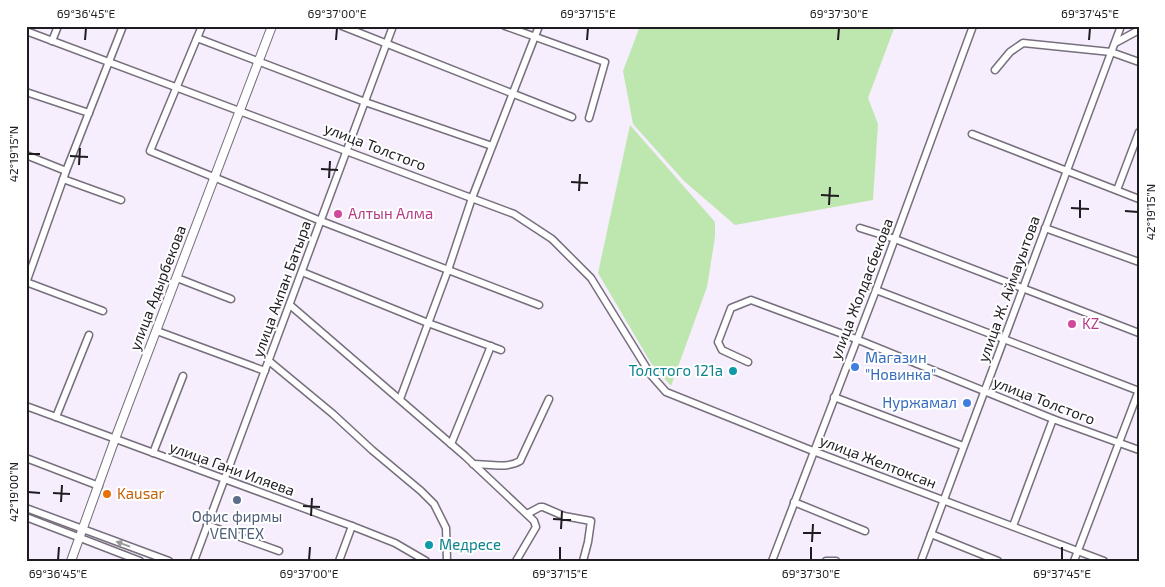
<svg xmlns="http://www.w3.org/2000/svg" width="1165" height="587" font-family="'Exo 2',sans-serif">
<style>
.green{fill:#bee7af}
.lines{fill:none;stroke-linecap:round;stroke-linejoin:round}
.minor-casing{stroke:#776f7c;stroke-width:9}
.major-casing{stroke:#776f7c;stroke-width:10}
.minor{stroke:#fff;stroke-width:6}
.major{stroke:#fff;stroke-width:8}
.oneway{fill:#9a999b}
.ticks{fill:none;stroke:#1f1c21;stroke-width:2}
.hotel-dot{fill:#d1479c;stroke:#fff;stroke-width:2}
.shop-dot{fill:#3f7fe0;stroke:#fff;stroke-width:2}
.culture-dot{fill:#0f9aa8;stroke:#fff;stroke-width:2}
.food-dot{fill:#e8710a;stroke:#fff;stroke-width:2}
.service-dot{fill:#5c6f8a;stroke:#fff;stroke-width:2}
.labels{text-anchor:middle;stroke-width:4;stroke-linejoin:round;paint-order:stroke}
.street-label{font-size:15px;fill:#1f1c21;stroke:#fff}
.hotel-label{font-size:15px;fill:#b23c85;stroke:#fff;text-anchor:start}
.shop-label{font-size:15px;fill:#366cbe;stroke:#fff;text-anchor:start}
.culture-label{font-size:15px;fill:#0d838f;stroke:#fff;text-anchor:end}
.food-label{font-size:15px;fill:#c56008;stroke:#fff;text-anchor:start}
.service-label{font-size:15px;fill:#4e5e75;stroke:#fff}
.neatline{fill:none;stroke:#1f1c21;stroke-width:2}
.ticks-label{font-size:12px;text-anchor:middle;fill:#1f1c21}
</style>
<rect width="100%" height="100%" fill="#f7eefd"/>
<!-- green -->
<g class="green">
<path d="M640,26h255l-27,72 10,26 -5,76 -138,25 -51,-44 -51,-57 -10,-53z"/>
<path d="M630,125l85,97v15l-8,50 -36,99 -20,-23 -53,-90z"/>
</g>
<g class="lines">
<!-- minor casing -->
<g class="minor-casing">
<g id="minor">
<path d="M202,26l-52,125 171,70 218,84"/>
<path d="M342,26l230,91"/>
<path d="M505,26l100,36 -16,56"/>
<path d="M26,31l488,183 38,25 39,39 60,97 15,17 147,59 291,110"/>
<path d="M197,38l168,64 127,44"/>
<path d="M52,41l6,-15"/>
<path d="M1115,43l24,-13"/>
<path d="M995,70l15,-18 13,-9 88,9 28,10"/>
<path d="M26,92l63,21"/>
<path d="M972,134l167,65"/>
<path d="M26,155l40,16"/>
<path d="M63,179l58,21"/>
<path d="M1117,190l22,-58"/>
<path d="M860,228l35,11 244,94"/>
<path d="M1045,228l94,34"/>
<path d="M302,272l126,51 73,27"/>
<path d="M177,278l54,21"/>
<path d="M26,282l77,29"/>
<path d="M26,283l40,-112 57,-145"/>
<path d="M876,290l263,101"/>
<path d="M290,305l175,151 69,65 2,6 -20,34"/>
<path d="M157,331l108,40"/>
<path d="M269,361l64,53 39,36 49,41 13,13 12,24 1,33"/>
<path d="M748,362l-26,-12 -4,-8 13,-34 20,-8 105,39 197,80 86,31"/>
<path d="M834,397l129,49"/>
<path d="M400,399l48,-129 24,-72 67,-172"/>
<path d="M26,406l326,120 43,17 31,18"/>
<path d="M56,417l33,-82"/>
<path d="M451,444l40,-98"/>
<path d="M153,453l30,-77"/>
<path d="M26,458l73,28"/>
<path d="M473,464c16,0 34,5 47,-3l29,-62"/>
<path d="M794,502l71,29"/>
<path d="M26,508l143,53"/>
<path d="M527,514l13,-7h3l21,9 27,5 -3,21 -5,19"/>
<path d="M26,517l114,44"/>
<path d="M207,525l72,26"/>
<path d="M1013,526l40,-107"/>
<path d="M931,534l67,27"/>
<path d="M194,561l199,-535"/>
<path d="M339,561l13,-35"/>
<path d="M772,561l104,-271 97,-264"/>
<path d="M826,561h10"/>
<path d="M921,561l200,-535"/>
<path d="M1074,561l65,-171"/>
</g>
</g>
<!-- major casing -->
<g class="major-casing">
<path id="major" d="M71,561l44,-122 157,-413"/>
</g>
<!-- minor -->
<use href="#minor" class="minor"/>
<!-- major -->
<use href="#major" class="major"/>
</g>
<!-- one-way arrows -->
<defs><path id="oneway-solid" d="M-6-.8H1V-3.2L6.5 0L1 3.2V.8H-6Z" transform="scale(1.25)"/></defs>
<use class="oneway" href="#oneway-solid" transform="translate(123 544) rotate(-160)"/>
<!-- ticks -->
<path class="ticks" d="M85,40l1,-12M336,40l1,-12M587,40l1,-12M838,40l1,-12M1089,40l1,-12M28,154h12M70,156l18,1M79,165l1,-17M321,169l17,1M329,178l1,-17M571,182l17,1M579,191l1,-17M821,195l18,1M829,205l1,-18M1071,208l18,1M1125,211l13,1M1080,218v-18M28,492l12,1M53,493l17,1M61,502l1,-17M303,506l17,1M311,516l1,-18M553,519l18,1M561,529l1,-18M803,533h18M812,542l1,-18M58,560l1,-13M309,560l1,-13M560,560v-13M811,560v-13M1062,560v-13"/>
<!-- markers -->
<g class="hotel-dot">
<circle cx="338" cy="214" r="5"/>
<circle cx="1072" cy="324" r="5"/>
</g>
<g class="shop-dot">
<circle cx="855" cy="367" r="5"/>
<circle cx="967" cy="403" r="5"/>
</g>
<g class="culture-dot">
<circle cx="733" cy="371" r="5"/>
<circle cx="429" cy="545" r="5"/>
</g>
<circle class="food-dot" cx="107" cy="494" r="5"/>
<circle class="service-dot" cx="237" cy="500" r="5"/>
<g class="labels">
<!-- street labels -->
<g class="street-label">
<text transform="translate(375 147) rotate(21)" y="5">улица Толстого</text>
<text transform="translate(158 288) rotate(-69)" y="5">улица Адырбекова</text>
<text transform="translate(282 289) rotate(-70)" y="5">улица Акпан Батыра</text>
<text transform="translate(862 289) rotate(-69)" y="5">улица Жолдасбекова</text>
<text transform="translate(1009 289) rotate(-70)" y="5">улица Ж. Аймауытова</text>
<text transform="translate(1044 401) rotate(21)" y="5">улица Толстого</text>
<text transform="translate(878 462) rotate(21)" y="5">улица Желтоксан</text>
<text transform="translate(232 469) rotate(20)" y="5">улица Гани Иляева</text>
</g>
<!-- hotel labels -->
<g class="hotel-label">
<text x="348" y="219">Алтын Алма</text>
<text x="1082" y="329">KZ</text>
</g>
<!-- shop labels -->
<g class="shop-label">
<text x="865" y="363">Магазин<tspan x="865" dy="17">"Новинка"</tspan></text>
<text x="957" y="408" text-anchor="end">Нуржамал</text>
</g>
<!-- culture labels -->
<g class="culture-label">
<text x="723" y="376">Толстого 121а</text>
<text x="439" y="550" text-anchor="start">Медресе</text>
</g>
<!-- food labels -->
<g class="food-label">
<text x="117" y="499">Kausar</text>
</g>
<!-- service labels -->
<g class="service-label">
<text x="237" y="522">Офис фирмы<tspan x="237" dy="17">VENTEX</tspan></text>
</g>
</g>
<!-- border -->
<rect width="1165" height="587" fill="none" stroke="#ffffff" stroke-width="55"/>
<rect x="28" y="28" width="1110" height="532" class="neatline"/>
<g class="ticks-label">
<text x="86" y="18">69°36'45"E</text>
<text x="337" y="18">69°37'00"E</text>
<text x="588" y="18">69°37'15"E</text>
<text x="839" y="18">69°37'30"E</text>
<text x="1090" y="18">69°37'45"E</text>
<text transform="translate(14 154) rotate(-90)" y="4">42°19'15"N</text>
<text transform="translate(1151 212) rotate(-90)" y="4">42°19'15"N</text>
<text transform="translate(14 492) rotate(-90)" y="4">42°19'00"N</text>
<text x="58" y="578">69°36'45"E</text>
<text x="309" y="578">69°37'00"E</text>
<text x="560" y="578">69°37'15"E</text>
<text x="811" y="578">69°37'30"E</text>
<text x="1062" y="578">69°37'45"E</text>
</g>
</svg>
